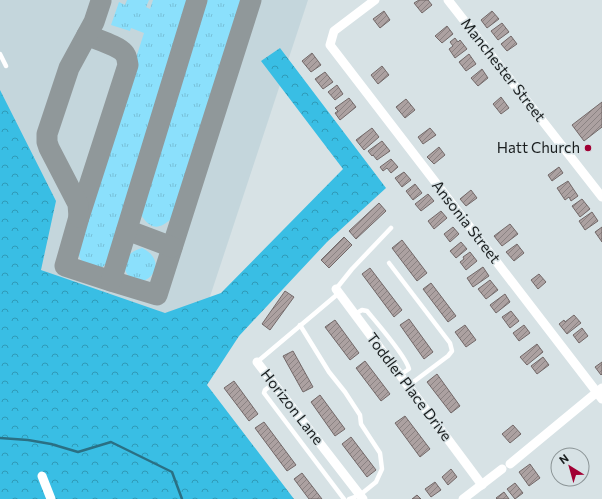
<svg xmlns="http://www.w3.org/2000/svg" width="602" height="499" font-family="Commissioner,sans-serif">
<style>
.built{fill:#c4d6dc}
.grass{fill:url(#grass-tufts)}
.forest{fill:url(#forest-crowns)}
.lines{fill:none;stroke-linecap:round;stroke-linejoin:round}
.stream{stroke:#2a7084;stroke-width:2.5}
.taxiway{stroke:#90989a;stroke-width:21}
.building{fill:url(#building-hatch);stroke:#726868}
.lane{stroke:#fff;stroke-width:4.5}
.street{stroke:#fff;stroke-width:9}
.poi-dot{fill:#a10034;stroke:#d7e2e5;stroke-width:1.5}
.labels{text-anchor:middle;stroke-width:3;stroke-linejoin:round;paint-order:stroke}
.street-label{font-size:15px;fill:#1a1e1f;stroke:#d7e2e5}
.poi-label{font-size:15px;fill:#1a1e1f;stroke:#d7e2e5;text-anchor:end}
</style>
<defs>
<pattern id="grass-tufts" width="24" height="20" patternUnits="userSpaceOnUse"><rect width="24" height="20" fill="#8be0fc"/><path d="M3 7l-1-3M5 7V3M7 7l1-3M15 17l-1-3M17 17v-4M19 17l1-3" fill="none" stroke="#77c0d8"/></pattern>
<pattern id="forest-crowns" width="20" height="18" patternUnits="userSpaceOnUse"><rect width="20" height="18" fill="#39bee4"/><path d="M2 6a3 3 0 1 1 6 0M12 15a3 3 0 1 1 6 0" fill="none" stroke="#2f9ab8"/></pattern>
<pattern id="building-hatch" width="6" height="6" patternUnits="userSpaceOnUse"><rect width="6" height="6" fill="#aca1a1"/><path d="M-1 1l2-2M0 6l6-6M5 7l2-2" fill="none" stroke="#8b8383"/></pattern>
</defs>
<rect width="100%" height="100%" fill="#d7e2e5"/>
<!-- built -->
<path class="built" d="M0,0h308l-113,342 -168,-79 -27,-68z"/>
<!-- grass -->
<g class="grass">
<path d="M127,0h22l-3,7 4,2 3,-9h41l-84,261c-3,2 -6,6 -10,7 -15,4 -23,-10 -22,-23 0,-5 2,-11 3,-16l63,-196 -13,-5 -1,3 -19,-6 8,-23 6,3z"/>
<path d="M207,0h34l-69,218c-13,12 -21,12 -31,-3z"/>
<path d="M142,248c33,16 -3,50 -16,24 -6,-12 5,-21 16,-24z"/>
</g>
<!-- forest -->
<path class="forest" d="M280,48l106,140 -59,54 -88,94 -32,49 87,114h-294v-409l56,111 -15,69 124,43 56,-20 122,-124 -82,-108z"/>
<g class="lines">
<!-- stream -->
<path class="stream" d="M0,438l28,2 23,4 27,8 33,-10 61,30 10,27"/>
<!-- taxiway -->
<g class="taxiway">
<path d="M87,35c8,4 32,11 37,18 3,3 3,7 4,12l-49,152 -14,49 46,15 46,14 94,-295"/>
<path d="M79,217l-1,-13 -29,-56 -2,-6v-8l22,-66 25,-46 7,-21"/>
<path d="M127,230l45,17"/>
<path d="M111,281l86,-281"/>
</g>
</g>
<!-- building -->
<g class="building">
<path d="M419,0h9l4,5 -10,8 -8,-10z"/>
<path d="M384,11l6,9 -10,8 -7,-9z"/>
<path d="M492,11l7,8 -12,9 -6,-8z"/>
<path d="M502,23l7,9 -11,8 -7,-9z"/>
<path d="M447,26l6,8 -11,9 -7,-7z"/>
<path d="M511,36l6,8 -10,7 -6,-7z"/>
<path d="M455,38l3,4 2,-2 7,9 -12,9 -6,-9 4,-3 -3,-4z"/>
<path d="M312,53l9,12 -10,7 -9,-11z"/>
<path d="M469,54l7,10 -10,7 -7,-9z"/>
<path d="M382,66l7,9 -11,9 -7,-9z"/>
<path d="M482,69l6,9 -10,8 -7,-8z"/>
<path d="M325,72l8,10 -10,7 -8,-10z"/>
<path d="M337,85l6,9 -8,6 -7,-8z"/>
<path d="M501,97l8,11 -8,6 -8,-10z"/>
<path d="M349,98l7,9 -16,13 -5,-7 3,-2 -3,-3z"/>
<path d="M406,99l9,11 -10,8 -9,-11z"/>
<path d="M602,102v25l-18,14 -12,-16z"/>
<path d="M372,128l7,9 -15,13 -8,-10z"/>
<path d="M430,128l6,7 -13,9 -5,-7z"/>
<path d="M382,141l8,10 -13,9 -4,-5 -1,1 -4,-5z"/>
<path d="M439,147l6,8 -11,9 -7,-7z"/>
<path d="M391,159l7,8 -7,6 -4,-5 -4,3 -3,-4z"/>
<path d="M559,167l4,6 -11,8 -4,-6z"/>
<path d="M404,172l7,8 -9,7 -7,-9z"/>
<path d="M568,181l10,15 -7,5 -2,-4 -4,3 -8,-12z"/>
<path d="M415,184l7,9 -9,7 -7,-9z"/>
<path d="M471,190l6,8 -11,8 -6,-7z"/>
<path d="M428,194l6,7 -13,10 -6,-7z"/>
<path d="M582,199l8,10 -10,8 -8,-11z"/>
<path d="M379,203l7,8 -30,28 -7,-8z"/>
<path d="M441,211l6,7 -13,11 -6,-8z"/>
<path d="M592,212l6,9 -13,9 -6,-9z"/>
<path d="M510,224l8,10 -16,12 -8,-10z"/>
<path d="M453,227l6,7 -9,8 -6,-8z"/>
<path d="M602,227v15l-7,-10z"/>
<path d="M344,237l8,8 -23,23 -8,-8z"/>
<path d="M402,240l25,33 -10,8 -25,-33z"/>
<path d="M461,242l6,7 -11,9 -6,-7z"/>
<path d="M517,244l7,9 -10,8 -8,-9z"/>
<path d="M470,252l7,9 -11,9 -6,-8 4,-3 -1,-2z"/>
<path d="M483,267l6,9 -16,11 -6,-9z"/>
<path d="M370,268l32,42 -8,7 -32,-43z"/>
<path d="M539,274l7,8 -8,7 -7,-9z"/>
<path d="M490,280l8,10 -12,9 -8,-10z"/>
<path d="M431,283l25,33 -8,6 -25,-33z"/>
<path d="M285,291l9,6 -24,33 -8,-6z"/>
<path d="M505,294l5,8 -14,11 -6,-8z"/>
<path d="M511,311l8,10 -9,7 -8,-11z"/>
<path d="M574,315l7,8 -14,11 -8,-10 5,-4 1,2z"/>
<path d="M409,319l24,33 -9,7 -24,-34z"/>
<path d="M335,320l24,33 -9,7 -25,-33z"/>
<path d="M465,325l11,15 -10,7 -11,-15z"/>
<path d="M524,325l6,8 -11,8 -6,-8z"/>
<path d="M582,328l6,8 -9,7 -6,-8z"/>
<path d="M537,344l6,8 -16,13 -7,-8z"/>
<path d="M293,351l20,36 -10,5 -20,-36z"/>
<path d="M543,357l6,8 -12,9 -6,-8z"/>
<path d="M365,361l25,33 -9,7 -25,-33z"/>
<path d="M602,362v12l-1,1 -6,-8z"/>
<path d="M437,374l23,32 -9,7 -24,-31z"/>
<path d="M234,381l24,33 -9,7 -25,-33z"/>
<path d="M320,395l25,34 -10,7 -24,-34z"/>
<path d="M405,416l25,33 -10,8 -25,-34z"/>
<path d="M264,422l32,43 -9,6 -32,-43z"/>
<path d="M513,425l8,9 -11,9 -8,-9z"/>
<path d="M351,437l25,33 -9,7 -25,-33z"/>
<path d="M530,464l10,14 -11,8 -10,-14z"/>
<path d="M451,469l6,8 -9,8 -6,-8z"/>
<path d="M302,473l20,26h-13l-15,-20z"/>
<path d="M435,482l6,8 -10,7 -6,-8z"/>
<path d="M515,483l8,10 -8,6 -8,-10z"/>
<path d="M504,492l5,7h-12l-1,-1z"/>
<path d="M417,495l4,4h-9z"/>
</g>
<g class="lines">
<!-- lane -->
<g class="lane">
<path d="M0,54l6,12"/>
<path d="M389,263l61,80 2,8 -4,5 -40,30"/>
<path d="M336,289l16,-20 39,-41"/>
<path d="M355,314l7,-4 5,1c9,11 39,45 42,58l-9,6"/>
<path d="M300,325l29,47 16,20 15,23 1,9 19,29 2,16 -6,13 -16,13 -11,4"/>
<path d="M257,362l82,-69"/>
<path d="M274,383l-9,7 -1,3 80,106"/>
</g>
<!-- street -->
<g class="street">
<path d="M375,0l-41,31 -4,14 272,354"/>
<path d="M448,0l154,197"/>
<path d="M336,289l146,196"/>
<path d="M257,362l106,137"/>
<path d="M510,464l92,-76"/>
<path d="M42,476l9,23"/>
<path d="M463,499l39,-30"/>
</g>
</g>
<!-- markers -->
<circle class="poi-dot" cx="588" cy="148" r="4"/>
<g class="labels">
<!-- street labels -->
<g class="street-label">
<text transform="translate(503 70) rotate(52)" y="5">Manchester Street</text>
<text transform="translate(466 222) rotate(52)" y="5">Ansonia Street</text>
<text transform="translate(409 387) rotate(53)" y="5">Toddler Place Drive</text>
<text transform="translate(292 407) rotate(52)" y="5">Horizon Lane</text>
</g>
<!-- poi labels -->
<g class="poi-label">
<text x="580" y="153">Hatt Church</text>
</g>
</g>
<!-- north arrow -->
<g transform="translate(570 467) rotate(323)"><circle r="19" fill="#d7e2e5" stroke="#8b9496"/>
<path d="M0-3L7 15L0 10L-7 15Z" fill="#a10034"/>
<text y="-6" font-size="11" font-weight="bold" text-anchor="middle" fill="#1a1e1f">N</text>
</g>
</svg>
